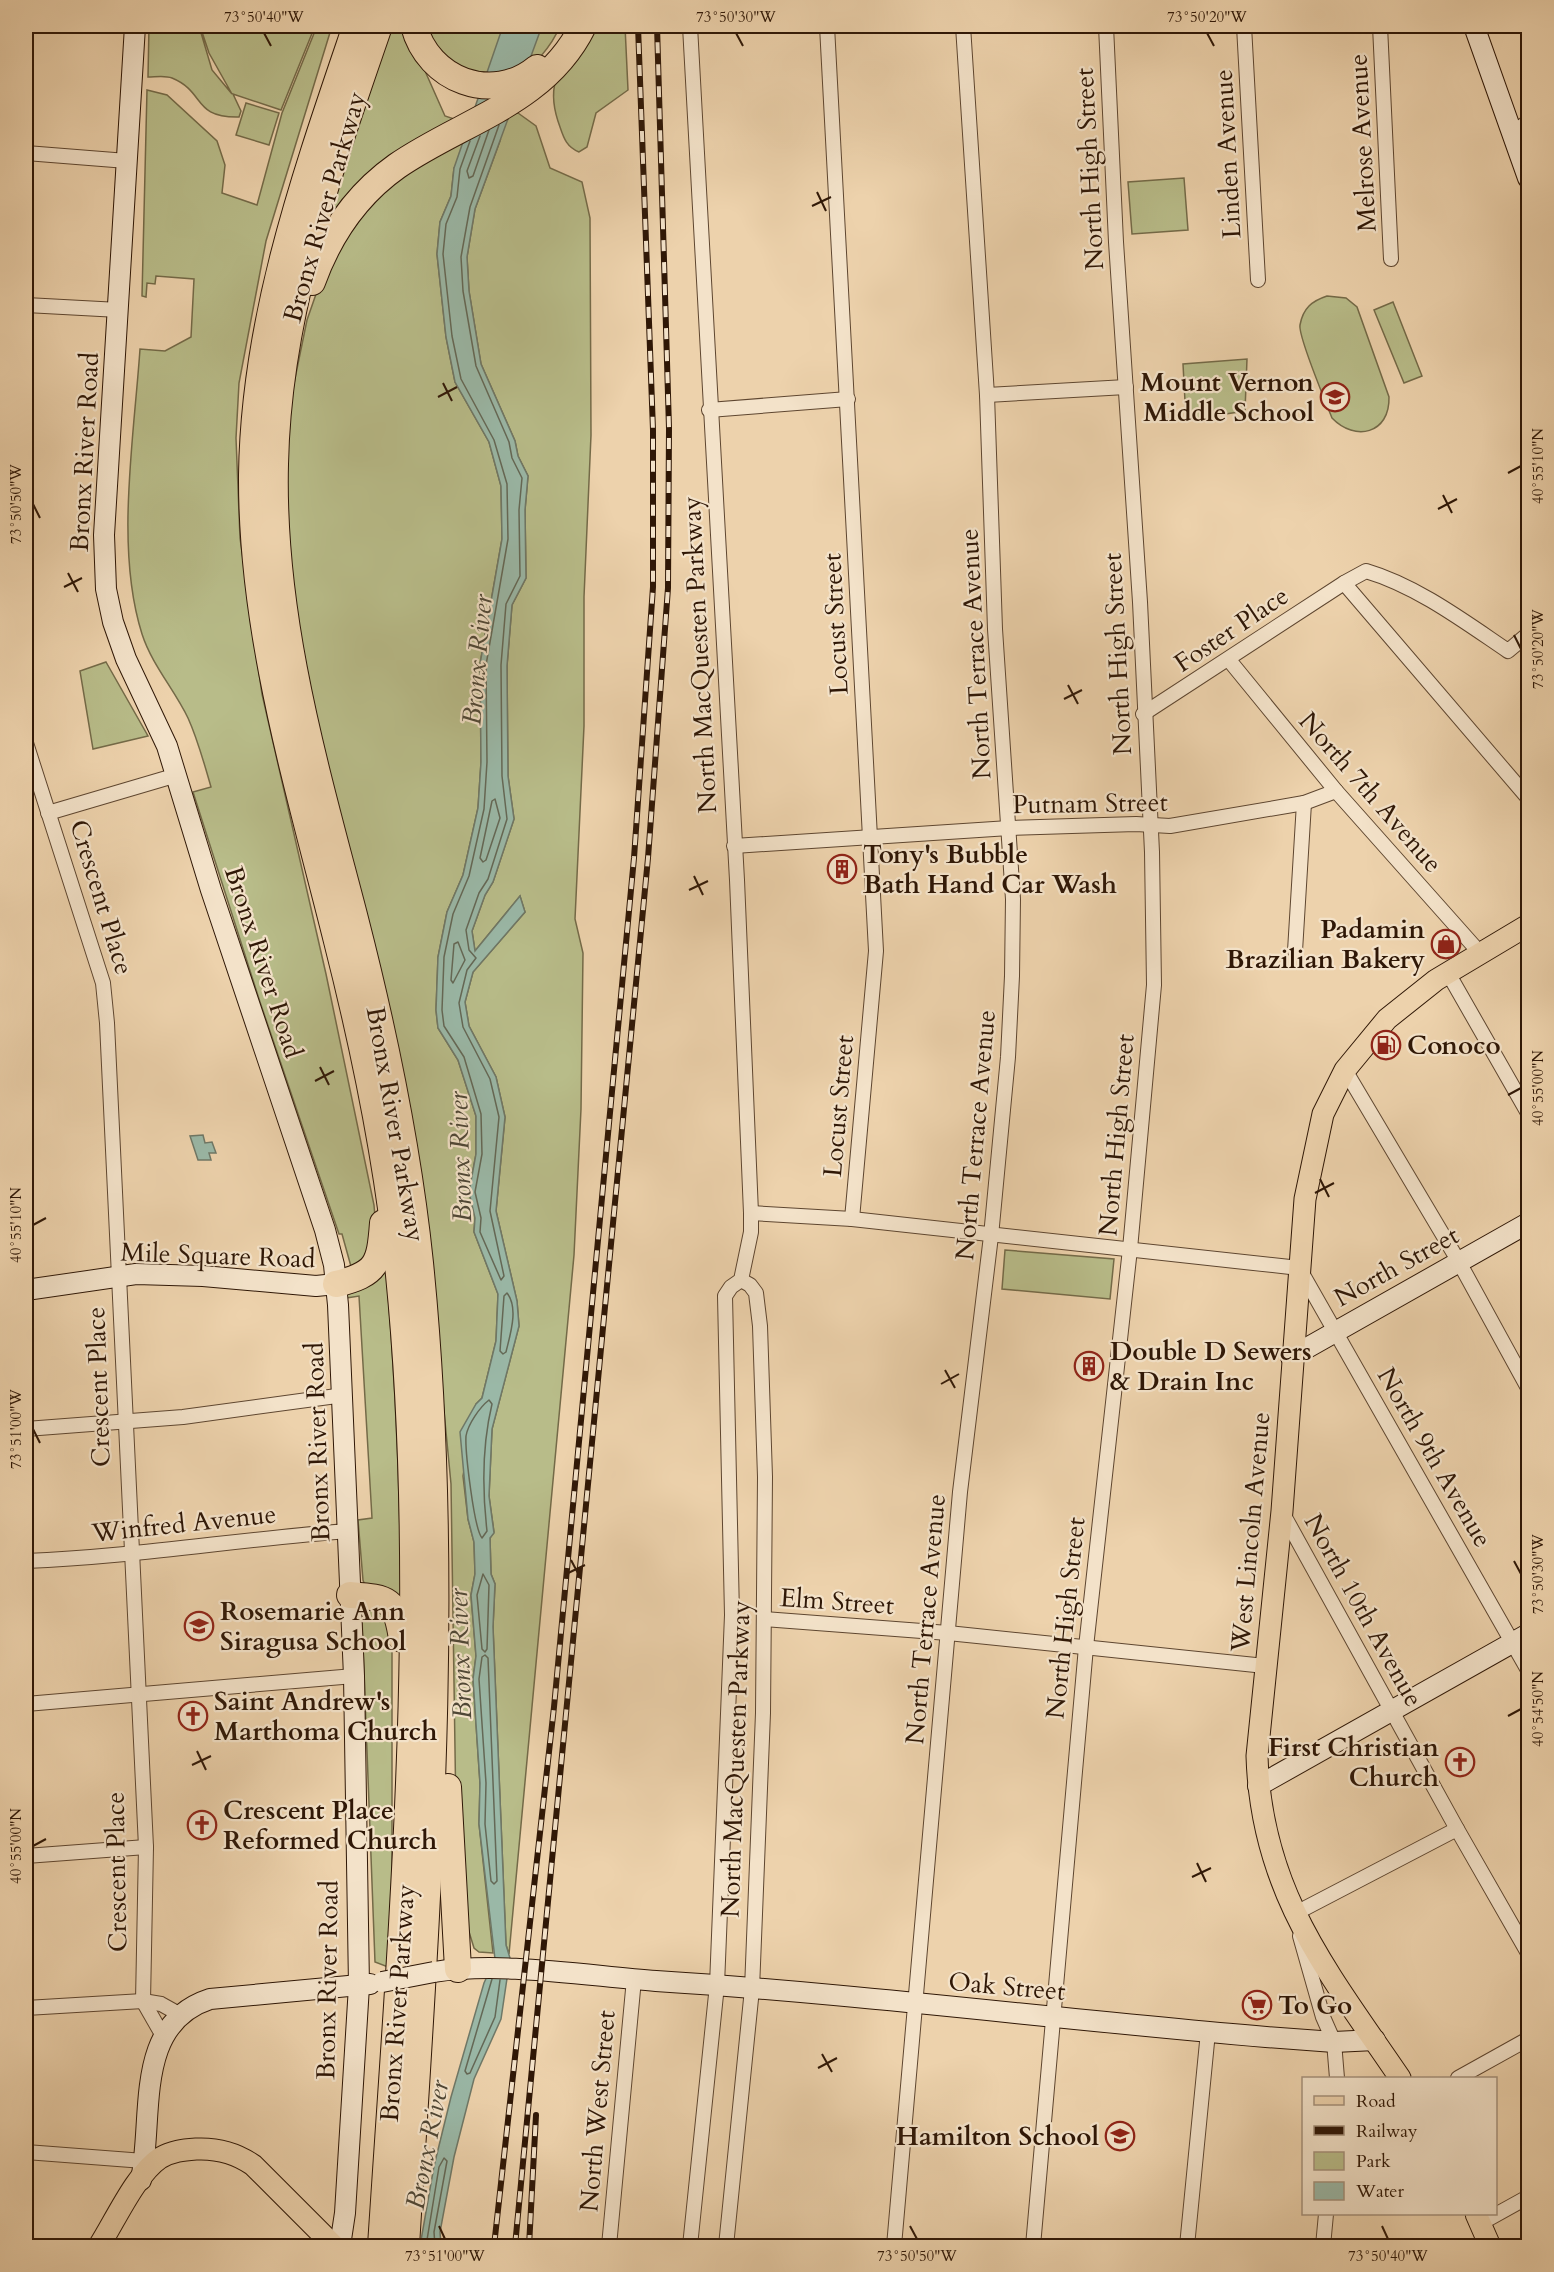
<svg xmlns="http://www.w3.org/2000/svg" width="1554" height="2272" font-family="Cardo,serif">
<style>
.green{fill:#b8bc89;stroke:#746a48;stroke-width:1.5}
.water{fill:#9ab8a7;stroke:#6f7867;stroke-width:1.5}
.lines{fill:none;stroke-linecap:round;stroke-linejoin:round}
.shore{stroke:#646856;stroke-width:1.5}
.street-casing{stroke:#5e4630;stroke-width:16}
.secondary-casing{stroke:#2f1706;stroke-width:22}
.primary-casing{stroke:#2f1706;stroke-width:23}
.highway-casing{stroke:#2f1706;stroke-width:28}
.street{stroke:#f3e2c9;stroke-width:14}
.secondary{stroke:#f3e2c9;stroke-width:20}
.primary{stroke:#edd2ac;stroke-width:21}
.highway{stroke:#edd2ac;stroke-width:26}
.rail-casing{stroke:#2f1706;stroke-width:6}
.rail{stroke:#f3e2c9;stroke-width:4;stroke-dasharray:11;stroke-linecap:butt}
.secondary-bridge-casing{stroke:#2f1706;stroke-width:22;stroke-linecap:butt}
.secondary-bridge{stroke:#f3e2c9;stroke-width:20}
.ticks{fill:none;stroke:#2f1706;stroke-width:2}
.labels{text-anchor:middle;stroke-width:4.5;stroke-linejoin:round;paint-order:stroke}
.street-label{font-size:26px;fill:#2f1706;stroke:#f3e2c9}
.poi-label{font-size:26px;font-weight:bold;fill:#2f1706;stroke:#f3e2c9;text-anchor:start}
.water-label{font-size:27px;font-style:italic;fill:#4f4736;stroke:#f3e2c9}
.neatline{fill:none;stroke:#2f1706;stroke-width:2}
.ticks-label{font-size:15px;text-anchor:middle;fill:#2f1706}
</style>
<rect width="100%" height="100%" fill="#edd2ac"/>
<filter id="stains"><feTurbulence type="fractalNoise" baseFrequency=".00333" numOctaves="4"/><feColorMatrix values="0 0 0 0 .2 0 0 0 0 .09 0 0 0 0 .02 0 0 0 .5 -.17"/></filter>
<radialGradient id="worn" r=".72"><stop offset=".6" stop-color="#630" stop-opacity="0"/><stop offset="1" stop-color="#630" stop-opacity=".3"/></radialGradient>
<!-- green -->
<g class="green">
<path d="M149,26h50l13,44 20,24 -23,-41 -9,-27h115l-34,84 -48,-16 8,17 -2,6c-47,1 -33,-25 -67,-39 -7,-3 -17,-1 -24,-1z"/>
<path d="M317,26h15l-66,215 -27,142 -3,55 4,100 22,156 64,280 48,231 3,36 -2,15 -23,14 -10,-36h-3l-79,-232 -67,-210 18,-5c-7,-24 -13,-47 -23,-69 -14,-29 -36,-53 -46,-84 -27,-85 -8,-196 -2,-285l25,2 26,-14 3,-58 -38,-3 -1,8 -8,-1 -1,14 -4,-1 5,-206 20,5 50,46 8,24 -3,28 35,12 25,-92z"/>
<path d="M387,26h18l40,90 18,6 -134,106 18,-83z"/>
<path d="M420,26h83l-2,3 39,3 2,-6h18c-7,17 -28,47 -48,49 -19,3 -43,-3 -62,-5z"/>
<path d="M590,26h35l3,64 -32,23 -9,34 -8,5c-12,-5 -15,-13 -19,-25 -18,-48 4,-62 30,-101z"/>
<path d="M246,103l33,10 -10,32 -33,-10z"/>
<path d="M518,113l18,13 14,42 32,14 8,36 1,217 -7,162v129l-9,193 8,34 -2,156 -7,146 -65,699 -3,-9 -13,-318 2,-43 -4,-10 -1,-36 4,-6 -5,-36 3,-67 27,-103 -2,-25 -21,-90 9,-94 -9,-40 -27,-51 -4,-24 8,-30 52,-60 -5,-16 -45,55 -3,-20 13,-36 8,-13 21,-63 -6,-43 -1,-110 5,-61 14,-27 -1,-68 3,-34 -10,-20 -3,-15 -34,-77 -12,-73 -2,-34 8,-48 25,-68 -46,27 -3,28 -11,26 -3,32 9,83 9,45 34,60 12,44 1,53 -22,125 1,98 -3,46 -15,67 -16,37 -9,45 -2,53 2,18 20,32 18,56v38l-7,38 6,26 -1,14 24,62 -2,47 -14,57 -6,6 -13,72 5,43 6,23 1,32 -4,21 5,61 -3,23 7,105 -1,40 14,129 -14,-1 -5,-4 -12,-39 -6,-94 -5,-331 -17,-177 -141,-708 -8,-112 7,-94 15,-73 24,-69 38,-55 134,-81z"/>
<path d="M1184,178l4,52 -56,4 -4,-52z"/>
<path d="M1327,296l19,2 11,9 32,90c1,37 -34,45 -57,21 -6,-15 -34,-82 -32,-93 3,-17 12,-24 27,-29z"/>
<path d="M1393,302l29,74 -18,7 -30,-73z"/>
<path d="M1247,359l-2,52 -59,9 -3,-56z"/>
<path d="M106,662l42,74 -55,13 -13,-78z"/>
<path d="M1005,1250l109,9 -4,40 -108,-10z"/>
<path d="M385,1256c10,114 15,228 16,342l-36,-12 -2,-6 -5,-60 14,-2 -13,-222 -13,2 2,-10z"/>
<path d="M368,1606l24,14v253l-4,94 -13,-5 -13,-343z"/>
</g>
<!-- water -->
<g class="water">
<path d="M503,26h39l-67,183 -8,48 2,34 12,73 34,77 3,15 10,20 -3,34 1,68 -14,27 -5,61 1,110 6,43 -21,63 -8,13 -13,36 3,20 45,-55 5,16 -52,60 -8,30 4,24 27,51 9,40 -9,94 21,90 2,25 -27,103 -3,67 5,37 -4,5 1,36 4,10 -2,43 13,318 4,13 -9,61 -27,60 -20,78 -14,75 1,14h-21l14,-80 17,-69 33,-114 11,-24 -16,-135 1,-41 -7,-104 3,-23 -5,-61 4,-21 -1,-32 -6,-23 -8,-87 16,-28 6,-6 14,-57 2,-47 -24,-62 1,-14 -6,-26 7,-38v-38l-18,-56 -20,-32 -2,-18 2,-53 9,-45 16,-37 15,-67 3,-46 -1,-98 22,-125 -1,-53 -12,-44 -34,-60 -9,-45 -9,-83 3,-32 11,-26 3,-28z"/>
<path d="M203,1135l2,8 7,-1 4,11h-7l2,7h-13l-8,-24z"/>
</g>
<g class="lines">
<!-- shore -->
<g class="shore">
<path d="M480,136l-13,35 2,7 4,-2 16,-46"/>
<path d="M470,141l-10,28 -3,28 -11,27 -3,30 9,82 9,43 33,61 13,44 1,55 -22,126 1,97 -3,47 -15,67 -16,38 -9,43 -2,53 2,16 20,31 17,57 1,40 -7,38 6,26 -1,14 21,48 3,-4 -14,-65 9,-94 -9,-38 -27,-52 -4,-24 8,-33 9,-12 -7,-8 -3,-20 13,-37 9,-14 19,-60 -5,-43 -1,-111 5,-61 14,-28 -1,-66 3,-32 -10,-20 -3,-16 -33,-76 -13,-75 -2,-34 9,-50 29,-82"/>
<path d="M495,799l5,19 -14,42 -3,2 -3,-4 12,-57z"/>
<path d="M458,942l7,18 -12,23 -2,-3 3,-36z"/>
<path d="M507,1293c12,15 3,42 -1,59l-3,2 -3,-3 4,-55z"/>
<path d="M489,1400l3,4c-10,42 -10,84 -5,127l-5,7c-8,-9 -17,-87 -16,-102 2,-12 14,-29 23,-36z"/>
<path d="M483,1574l6,11 -2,64 -2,3 -3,-3 -5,-54z"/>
<path d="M485,1655l3,3 9,223 -3,3 -3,-3 -6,-57 1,-41 -7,-104 3,-22z"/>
<path d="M492,1979l-27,92 2,3 3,-1 25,-56 5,-37"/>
<path d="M426,2246l13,-79 5,-9 3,3 -13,71 1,14"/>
</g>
<!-- street casing -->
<g class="street-casing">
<g id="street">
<path d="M827,26l49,925 -24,268"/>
<path d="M1244,26l14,254"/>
<path d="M1380,26l11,233"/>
<path d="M1513,132l15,-10"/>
<path d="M26,153l101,8"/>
<path d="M26,305l93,5"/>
<path d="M987,395l139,-8"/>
<path d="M709,410l139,-11"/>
<path d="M1344,583l184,215"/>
<path d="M1229,660l107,131 144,162"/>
<path d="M1143,714l201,-131 22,-12c51,15 99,51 142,80l20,-17"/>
<path d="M26,743l77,240 4,40 39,824 -3,154 20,35"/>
<path d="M48,813l129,-38"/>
<path d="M734,846l275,-18 127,-4 34,2 134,-23 32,-12"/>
<path d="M1295,951l9,-148"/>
<path d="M1448,973l80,140"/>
<path d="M1345,1070l114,192 69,126"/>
<path d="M751,1213l101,6 447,49 229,402"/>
<path d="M26,1429l157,-12 161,-22"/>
<path d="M1282,1512l175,317 71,124"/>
<path d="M26,1561c107,-4 214,-22 322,-30"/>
<path d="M764,1619l184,14 317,33"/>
<path d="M26,1704l328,-28"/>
<path d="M26,1856l120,-9"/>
<path d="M1295,1917l-1,-3 163,-85"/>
<path d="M1300,1936l23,81 11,25 3,36"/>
<path d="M26,2008l117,-7 18,3 18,10"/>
<path d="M1458,2078l70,-39"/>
<path d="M26,2152l118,9"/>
<path d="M1481,2223l47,-26"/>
<path d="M609,2246l25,-267"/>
<path d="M690,2246l27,-261 15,-370 -7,-319 6,-9 10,-7 10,-48v-19l-14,-333 -47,-854"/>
<path d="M726,2246l26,-257 11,-276 2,-236 -5,-151 -4,-33 -6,-8 -9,-5"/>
<path d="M894,2246l66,-754 31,-256 17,-179 4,-81 1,-77 -18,-270 -8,-234 -24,-369"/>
<path d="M1033,2246l53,-599 44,-398 24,-264 -2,-133 -12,-250 -24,-360 -10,-216"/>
<path d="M1187,2246l21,-214"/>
<path d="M1323,2246l3,-32"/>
</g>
</g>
<!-- secondary casing -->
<g class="secondary-casing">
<g id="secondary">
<path d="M135,26l-31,509 2,54 7,33 13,37 41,87 44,144 114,340 9,35 4,40 16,371 5,310 -14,227 -5,33"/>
<path d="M1474,26l54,152"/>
<path d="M26,1290l110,-16 67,2 113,10 20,-2"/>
<path d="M1291,1357l237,-134"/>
<path d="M1258,1786l270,-152"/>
<path d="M434,1972c67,-11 154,4 222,9 204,13 407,39 610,56l68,5 41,-2"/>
<path d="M141,2180c13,-64 -8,-156 69,-181l160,-15"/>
</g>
</g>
<!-- primary casing -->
<g class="primary-casing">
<g id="primary">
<path d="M1400,2078c-72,-106 -139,-186 -143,-322l25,-245 23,-312 18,-85 22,-44 42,-51 49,-39 92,-55"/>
<path d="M1476,2214l14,32"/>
<path d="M99,2246c16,-25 37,-72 61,-88 12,-7 23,-8 36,-9 21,-1 40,4 57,16l81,81"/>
</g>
</g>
<!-- highway casing -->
<g class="highway-casing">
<g id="highway">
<path d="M356,26c-50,147 -102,292 -104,449 -1,160 47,313 85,466 28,110 51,221 62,334 32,323 3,649 -18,971"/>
<path d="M379,26c-49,143 -101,285 -104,438 -4,156 41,305 80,455 29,113 53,228 65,344 33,328 6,656 -14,983"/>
<path d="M414,26c14,54 78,79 123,42"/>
<path d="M312,282c17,-47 44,-87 85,-116 65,-45 148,-63 186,-140"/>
<path d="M336,1284c41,-10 44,-20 47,-61"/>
<path d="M350,1595c38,3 46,3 52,44"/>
<path d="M448,1787l10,182"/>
</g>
</g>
<!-- street -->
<use href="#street" class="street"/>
<!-- secondary -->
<use href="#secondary" class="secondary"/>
<!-- primary -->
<use href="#primary" class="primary"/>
<!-- highway -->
<use href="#highway" class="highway"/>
<!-- rail casing -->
<g class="rail-casing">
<g id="rail">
<path d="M494,2246l60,-539 80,-849 19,-271v-157l-15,-404"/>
<path d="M515,2246l133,-1388 20,-270 1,-160 -12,-402"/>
<path d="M529,2246l7,-131"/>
</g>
</g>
<!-- rail -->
<use href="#rail" class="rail"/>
<!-- secondary-bridge casing -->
<g class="secondary-bridge-casing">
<path id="secondary-bridge" d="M382,1982l52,-10"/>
</g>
<!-- secondary-bridge -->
<use href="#secondary-bridge" class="secondary-bridge"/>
</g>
<!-- ticks -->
<path class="ticks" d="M264,33l7,13M736,33l7,13M1207,33l7,13M817,192l9,19M812,206l19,-9M443,383l9,18M438,397l19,-10M1508,473l13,-7M1443,495l9,18M33,504l7,14M1438,509l19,-10M68,573l10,19M64,587l18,-9M1514,635l7,14M1068,685l10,19M1064,699l18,-9M694,876l9,19M689,890l19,-9M320,1067l9,18M315,1081l19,-10M1508,1095l13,-7M1320,1179l9,18M1315,1193l19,-10M33,1225l13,-7M945,1370l10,18M941,1384l18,-10M33,1429l7,14M571,1560l10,19M1514,1561l7,13M566,1574l19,-9M1508,1716l13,-7M197,1751l9,19M192,1765l19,-9M33,1846l13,-7M1197,1863l9,19M1192,1877l19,-9M822,2054l10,18M818,2068l19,-10M439,2226l6,13M910,2226l7,13M1382,2226l6,13"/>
<!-- icons -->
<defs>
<g id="school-ring" transform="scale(1.5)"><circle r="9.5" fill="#f3e2c9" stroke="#8f2418" stroke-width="1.5"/><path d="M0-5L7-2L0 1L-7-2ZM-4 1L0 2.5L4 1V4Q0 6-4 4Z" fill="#8f2418"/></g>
<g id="building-ring" transform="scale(1.5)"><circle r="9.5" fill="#f3e2c9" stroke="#8f2418" stroke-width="1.5"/><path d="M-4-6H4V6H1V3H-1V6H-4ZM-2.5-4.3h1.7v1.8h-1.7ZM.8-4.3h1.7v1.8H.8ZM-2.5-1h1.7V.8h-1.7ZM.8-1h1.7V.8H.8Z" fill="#8f2418"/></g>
<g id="shop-ring" transform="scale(1.5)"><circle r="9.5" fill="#f3e2c9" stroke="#8f2418" stroke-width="1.5"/><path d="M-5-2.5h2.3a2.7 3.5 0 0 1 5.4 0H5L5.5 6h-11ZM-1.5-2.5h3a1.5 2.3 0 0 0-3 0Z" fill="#8f2418"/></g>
<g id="fuel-ring" transform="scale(1.5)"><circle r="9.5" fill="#f3e2c9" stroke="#8f2418" stroke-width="1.5"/><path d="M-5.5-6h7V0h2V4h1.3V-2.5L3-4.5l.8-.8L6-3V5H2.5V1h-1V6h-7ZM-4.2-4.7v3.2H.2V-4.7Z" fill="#8f2418"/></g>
<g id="church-ring" transform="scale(1.5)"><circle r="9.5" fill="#f3e2c9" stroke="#8f2418" stroke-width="1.5"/><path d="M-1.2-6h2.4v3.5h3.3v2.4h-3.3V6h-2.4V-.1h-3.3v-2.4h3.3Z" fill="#8f2418"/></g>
<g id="supermarket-ring" transform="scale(1.5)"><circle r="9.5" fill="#f3e2c9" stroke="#8f2418" stroke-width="1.5"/><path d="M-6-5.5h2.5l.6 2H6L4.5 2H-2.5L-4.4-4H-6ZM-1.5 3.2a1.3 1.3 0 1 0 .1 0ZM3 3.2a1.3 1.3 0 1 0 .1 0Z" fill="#8f2418"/></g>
</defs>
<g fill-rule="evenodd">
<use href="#school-ring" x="1335" y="397"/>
<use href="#building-ring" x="842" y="869"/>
<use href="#shop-ring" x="1446" y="944"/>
<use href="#fuel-ring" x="1386" y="1045"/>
<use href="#building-ring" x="1089" y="1366"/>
<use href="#school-ring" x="199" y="1626"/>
<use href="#church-ring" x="193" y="1716"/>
<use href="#church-ring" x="1460" y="1762"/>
<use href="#church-ring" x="202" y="1825"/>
<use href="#supermarket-ring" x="1257" y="2005"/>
<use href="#school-ring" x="1120" y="2136"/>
</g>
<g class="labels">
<!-- street labels -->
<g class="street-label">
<text transform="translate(1362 143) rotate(-93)" y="9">Melrose Avenue</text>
<text transform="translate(1227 154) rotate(-93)" y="9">Linden Avenue</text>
<text transform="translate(1089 169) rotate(-93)" y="9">North High Street</text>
<text transform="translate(324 207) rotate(-74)" y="9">Bronx River Parkway</text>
<text transform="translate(84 452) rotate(-87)" y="9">Bronx River Road</text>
<text transform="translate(835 624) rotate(-93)" y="9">Locust Street</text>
<text transform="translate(1231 629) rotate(-34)" y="9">Foster Place</text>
<text transform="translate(975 654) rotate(-93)" y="9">North Terrace Avenue</text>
<text transform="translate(1117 654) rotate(-93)" y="9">North High Street</text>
<text transform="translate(699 655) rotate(-93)" y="9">North MacQuesten Parkway</text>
<text transform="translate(1371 792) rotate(49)" y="9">North 7th Avenue</text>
<text transform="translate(1090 803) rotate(-1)" y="9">Putnam Street</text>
<text transform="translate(102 897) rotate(73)" y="9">Crescent Place</text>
<text transform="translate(264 962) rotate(72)" y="9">Bronx River Road</text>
<text transform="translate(838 1106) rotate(-85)" y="9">Locust Street</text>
<text transform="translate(396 1124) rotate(80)" y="9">Bronx River Parkway</text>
<text transform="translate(975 1135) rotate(-85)" y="9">North Terrace Avenue</text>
<text transform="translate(1116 1135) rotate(-85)" y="9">North High Street</text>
<text transform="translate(218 1255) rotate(2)" y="9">Mile Square Road</text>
<text transform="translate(1396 1266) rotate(-29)" y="9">North Street</text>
<text transform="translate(98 1387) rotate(-92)" y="9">Crescent Place</text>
<text transform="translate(317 1442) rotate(-92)" y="9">Bronx River Road</text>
<text transform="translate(1435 1457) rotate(60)" y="9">North 9th Avenue</text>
<text transform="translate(184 1523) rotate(-6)" y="9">Winfred Avenue</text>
<text transform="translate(1250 1532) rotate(-85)" y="9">West Lincoln Avenue</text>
<text transform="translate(837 1601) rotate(4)" y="9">Elm Street</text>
<text transform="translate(1364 1610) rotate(61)" y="9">North 10th Avenue</text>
<text transform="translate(1065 1618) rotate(-84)" y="9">North High Street</text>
<text transform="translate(925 1619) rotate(-85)" y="9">North Terrace Avenue</text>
<text transform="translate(735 1759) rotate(-88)" y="9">North MacQuesten Parkway</text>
<text transform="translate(116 1872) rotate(-91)" y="9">Crescent Place</text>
<text transform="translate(327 1980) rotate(-89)" y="9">Bronx River Road</text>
<text transform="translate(1007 1986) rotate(5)" y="9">Oak Street</text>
<text transform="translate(397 2003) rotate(-86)" y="9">Bronx River Parkway</text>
<text transform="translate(597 2111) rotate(-85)" y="9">North West Street</text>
</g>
<!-- poi labels -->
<g class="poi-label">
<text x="1314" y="391" text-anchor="end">Mount Vernon<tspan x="1314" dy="30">Middle School</tspan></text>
<text x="863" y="863">Tony's Bubble<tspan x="863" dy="30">Bath Hand Car Wash</tspan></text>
<text x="1425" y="938" text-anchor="end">Padamin<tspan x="1425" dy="30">Brazilian Bakery</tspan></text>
<text x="1407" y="1054">Conoco</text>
<text x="1110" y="1360">Double D Sewers<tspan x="1110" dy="30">&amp; Drain Inc</tspan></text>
<text x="220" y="1620">Rosemarie Ann<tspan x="220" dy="30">Siragusa School</tspan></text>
<text x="214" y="1710">Saint Andrew's<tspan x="214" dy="30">Marthoma Church</tspan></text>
<text x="1439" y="1756" text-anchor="end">First Christian<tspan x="1439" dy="30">Church</tspan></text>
<text x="223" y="1819">Crescent Place<tspan x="223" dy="30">Reformed Church</tspan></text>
<text x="1278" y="2014">To Go</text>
<text x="1099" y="2145" text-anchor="end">Hamilton School</text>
</g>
<!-- water labels -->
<g class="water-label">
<text transform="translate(477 660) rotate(-85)" y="9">Bronx River</text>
<text transform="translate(460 1157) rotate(-92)" y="9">Bronx River</text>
<text transform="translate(460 1654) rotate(-92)" y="9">Bronx River</text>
<text transform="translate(427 2145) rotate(-79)" y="9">Bronx River</text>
</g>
</g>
<!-- margin -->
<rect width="1554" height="2272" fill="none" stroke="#edd2ac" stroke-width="66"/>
<!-- legend -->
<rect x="1302" y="2077" width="195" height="138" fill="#f3e2c9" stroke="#a5917b" stroke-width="1.5"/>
<rect x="1314" y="2096" width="30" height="9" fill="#edd2ac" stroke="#a5917b" stroke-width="1.5"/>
<text x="1356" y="2107" font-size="18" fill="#2f1706">Road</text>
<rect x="1314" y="2126" width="30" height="9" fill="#2f1706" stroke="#a5917b" stroke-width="1.5"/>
<text x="1356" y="2137" font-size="18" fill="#2f1706">Railway</text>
<rect x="1314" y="2152" width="30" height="18" fill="#b8bc89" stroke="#a5917b" stroke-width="1.5"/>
<text x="1356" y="2167" font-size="18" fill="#2f1706">Park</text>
<rect x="1314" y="2182" width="30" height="18" fill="#9ab8a7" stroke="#a5917b" stroke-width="1.5"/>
<text x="1356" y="2197" font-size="18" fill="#2f1706">Water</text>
<rect x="33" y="33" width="1488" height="2206" class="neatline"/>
<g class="ticks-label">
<text x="264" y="22">73°50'40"W</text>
<text x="736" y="22">73°50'30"W</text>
<text x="1207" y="22">73°50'20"W</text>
<text transform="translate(1538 466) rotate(-90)" y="5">40°55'10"N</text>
<text transform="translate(16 504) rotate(-90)" y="5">73°50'50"W</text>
<text transform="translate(1538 649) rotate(-90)" y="5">73°50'20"W</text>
<text transform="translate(1538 1088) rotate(-90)" y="5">40°55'00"N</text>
<text transform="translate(16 1225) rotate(-90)" y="5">40°55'10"N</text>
<text transform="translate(16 1429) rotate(-90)" y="5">73°51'00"W</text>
<text transform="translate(1538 1574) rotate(-90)" y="5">73°50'30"W</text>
<text transform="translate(1538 1709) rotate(-90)" y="5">40°54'50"N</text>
<text transform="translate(16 1846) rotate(-90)" y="5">40°55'00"N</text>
<text x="445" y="2261">73°51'00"W</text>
<text x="917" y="2261">73°50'50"W</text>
<text x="1388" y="2261">73°50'40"W</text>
</g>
<rect width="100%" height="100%" filter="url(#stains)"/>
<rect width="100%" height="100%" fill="url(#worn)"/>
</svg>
